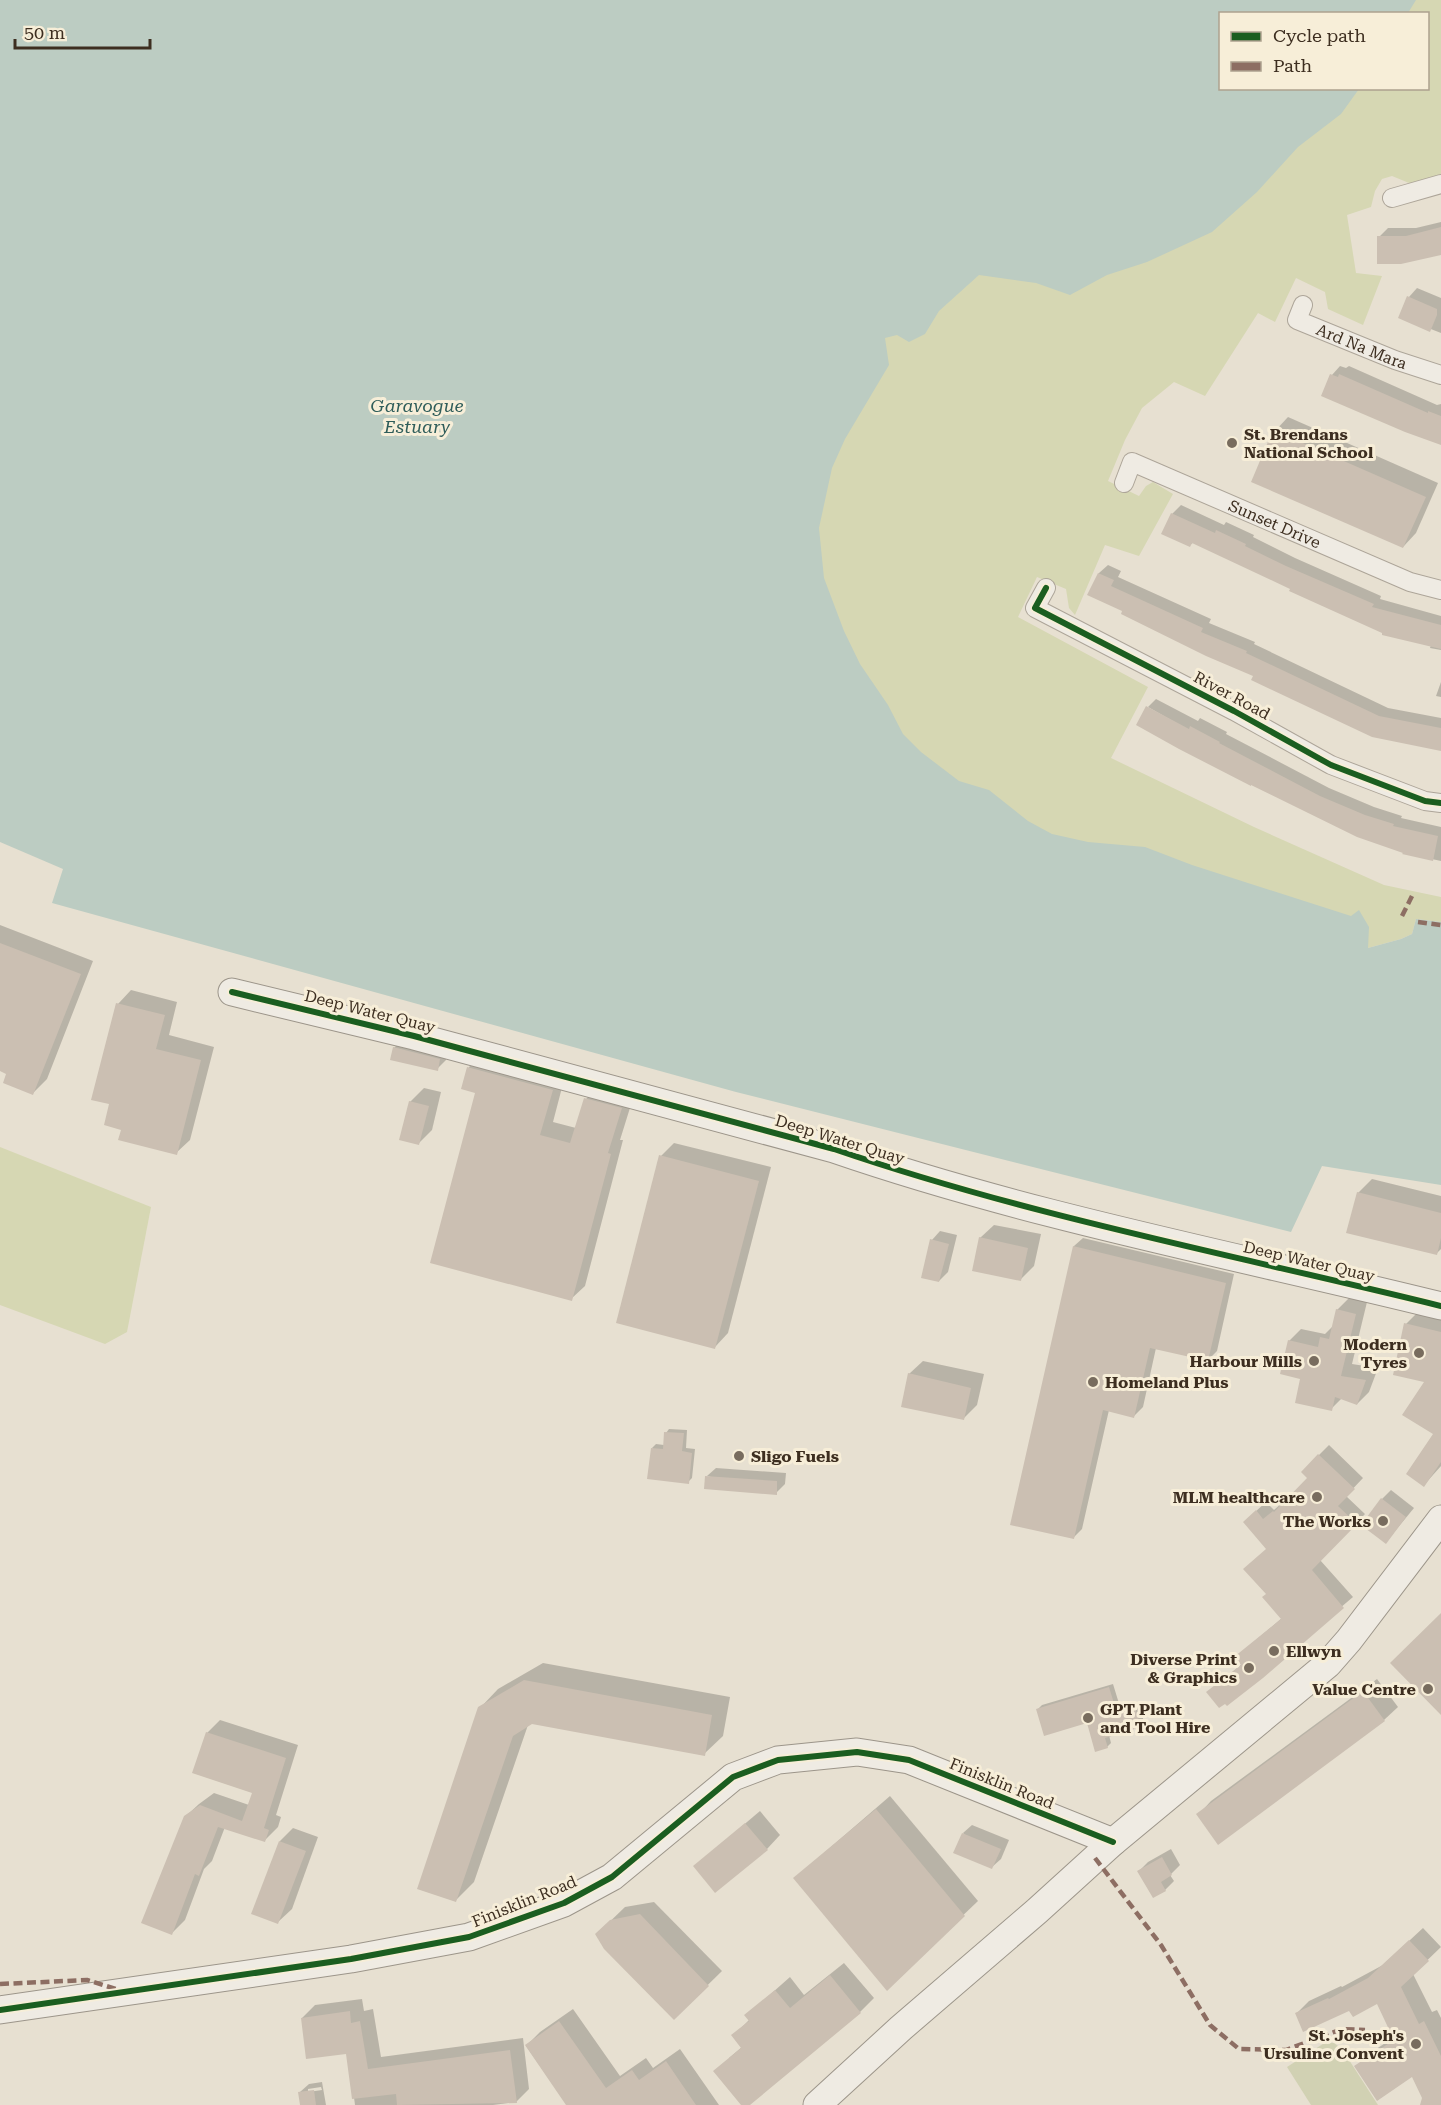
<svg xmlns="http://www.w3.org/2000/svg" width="1441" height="2105" font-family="'Roboto Serif',serif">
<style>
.green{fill:#d6d7b3;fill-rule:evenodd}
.cemetery{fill:#d1d1b3}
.water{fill:#bcccc2}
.shadow{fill:#0003;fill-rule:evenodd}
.building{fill:#cbbfb2}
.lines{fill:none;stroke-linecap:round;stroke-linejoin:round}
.street-casing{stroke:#ada599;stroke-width:20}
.secondary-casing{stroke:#9c958a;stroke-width:29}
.street{stroke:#efebe3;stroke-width:18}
.secondary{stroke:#efebe3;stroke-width:27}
.quiet{stroke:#8d6e63;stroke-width:4.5;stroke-dasharray:9 4.5;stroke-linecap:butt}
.cycleway-casing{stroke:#f7eed8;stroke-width:10}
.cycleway{stroke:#1b5e20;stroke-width:6}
.poi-dot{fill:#786c5e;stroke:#f7eed8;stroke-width:2}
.labels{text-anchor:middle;stroke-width:6;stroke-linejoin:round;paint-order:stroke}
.street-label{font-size:16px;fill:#3d2e20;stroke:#f7eed8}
.poi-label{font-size:16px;font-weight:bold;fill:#3d2e20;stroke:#f7eed8;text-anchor:end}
.water-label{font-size:18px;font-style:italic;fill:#2f5d5a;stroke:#f7eed8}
</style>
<rect width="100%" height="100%" fill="#e7e0d1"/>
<!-- green -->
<g class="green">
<path d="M0,0h1441v177l-27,8 -22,-9 -10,3 -7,12 -4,16 -24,8 9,58 26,3 -19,49 -35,-16 -3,-17 -29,-14 -21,44 -17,-9 -53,83 -31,-14 -32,26 -17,32 -17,41 31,15 7,-10 7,-4 20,12 -34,62 -34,-11 -30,70 -6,-7 -3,-19 -29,-12 -19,40 130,70 -37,71 143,69 130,58 57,12v25l-25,-3 -4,15 -11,5 -33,9 -270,-32zM1220,14h208v74h-208z"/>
<path d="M0,1147l151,60 -24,125 -22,12 -105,-39z"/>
</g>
<!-- cemetery -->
<path class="cemetery" d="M1326,2042l8,1 8,6 36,56h-67l-24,-38z"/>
<!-- water -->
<path class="water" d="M0,0h1416l-8,13 -188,1v74l139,1 -18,25 -43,33 -41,45 -45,40 -65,30 -40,13 -37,20 -34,-12 -57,-8 -40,36 -14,23 -16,8 -12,-7 -12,3 4,27 -44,74 -13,29 -13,60 5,50 20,53 16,33 28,41 15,29 18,18 38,29 30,9 39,31 24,13 36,8 57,5 47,18 159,51 8,-6 10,17 -1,21 33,-9 11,-5 4,-15 25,3v263l-119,-19 -31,66 -555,-140 -684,-189 11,-34 -63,-27z"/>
<!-- shadow -->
<g class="shadow">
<path d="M1441,222v31l-62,-16 9,-9h28z"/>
<path d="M1417,288l24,10v35l-41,-16 9,-20z"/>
<path d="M1340,366l6,2 3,-2 88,39 4,-1v39l-118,-48 9,-20z"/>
<path d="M1288,417l150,66 -22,50 -13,14 -128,-116z"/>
<path d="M1181,505l43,20 2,-3 28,13 -1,2 42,21 86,38 -1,3 61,17v34l-11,-2 1,-3 -237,-103 -4,3 -18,-31z"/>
<path d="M1108,565l13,6 -3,6 93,42 -2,4 46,19 -1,2 134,64 53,10v31l-186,-74 -166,-81 10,-21z"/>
<path d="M1441,682v15l-5,-1z"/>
<path d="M1156,699l42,22 2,-3 27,14 -1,2 103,54 45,19 28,9 -1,2 40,9v34l-37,-8 -256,-146z"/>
<path d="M0,925l93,36 -46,118 -14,14 -25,-20 -8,-3z"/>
<path d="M131,990l46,12 -8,33 45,12 -24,93 -14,13 -53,-24 -12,-26 7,-99z"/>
<path d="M403,1039l45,12 -2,9 -9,9 -43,-21z"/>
<path d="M482,1054l83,22 -12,46 23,6 10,-29 13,-13 35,9 -14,45h3l-38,146 -14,13 -94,-208 -14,-3 6,-21z"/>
<path d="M424,1088l17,4 -9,38 -13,13 -9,-41z"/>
<path d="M674,1143l97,24 -43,166 -13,14 -54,-191z"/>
<path d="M1372,1179l69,17v53l-5,5 -78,-61z"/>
<path d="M994,1225l47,9 -7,32 -14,14 -40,-42z"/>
<path d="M940,1231l17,4 -9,37 -9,9 -7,-41z"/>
<path d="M1083,1238l151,36 -17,77 -9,9 -52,-12 -13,59 -9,9 -25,-6 -27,119 -9,9 -61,-14 62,-278z"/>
<path d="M1349,1298l18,4 -15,62 26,4 -9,24 -12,12 -15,-6 -11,11 -29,-31 -13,-37 12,-12 24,5 8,-8 4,-16z"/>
<path d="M1424,1306l17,4v156l-17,19 11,-51 -5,-52 -24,-58z"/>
<path d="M923,1361l61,13 -7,31 -14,14 -54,-45z"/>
<path d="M669,1429l18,1 -1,18 9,1 -3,29 -4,4 -36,-34 4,-4 8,1 2,-12z"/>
<path d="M1329,1445l34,33 -17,18 19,18 -45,46 33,37 -126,107 -19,-12 34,-28 -6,-7 46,-39 -14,-24v-46l-14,-35 12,-11 8,8 9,-8 1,2 25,-26 -6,-7z"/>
<path d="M716,1468l70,5 -1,11 -9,9 -69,-17z"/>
<path d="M1391,1490l23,18 -28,34 -4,-43z"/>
<path d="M543,1663l187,34 -7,39 -19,18 -172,-31 -4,2 -54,157 -18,18 24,-192 18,-19z"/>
<path d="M1377,1679l21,28 -14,13 -186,95 13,-14z"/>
<path d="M1113,1684l8,26 18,-5 5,17 -4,4 -31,9 2,8 -4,4 -19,-26 -50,-12 4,-4z"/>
<path d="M220,1720l78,25 -22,70 5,2 -3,10 -13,13 -40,-13 -13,34 -8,8 -19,51 -13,13 13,-116 14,-13 15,-11 35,12 5,-13 -47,-59z"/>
<path d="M890,1796l88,105 -91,87 -92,-110z"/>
<path d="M760,1811l20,24 -13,14 -72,17z"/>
<path d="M972,1825l37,15 -8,19 -9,8 -29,-34z"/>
<path d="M293,1828l25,9 -26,72 -14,13 2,-81z"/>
<path d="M1171,1849l9,16 -10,10 4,6 -9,9 -26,-19 9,-9z"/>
<path d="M654,1902l68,69 -48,47 -77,-84 28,-27z"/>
<path d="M1423,1928l18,19 -28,27 19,38 5,-2 4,8v87h-20l3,-7 -11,-23 -57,-8 13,-13 25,-17 -17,-35 -27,7 -54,5 13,-13 32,-15 1,1 41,-22z"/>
<path d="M844,1963l30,35 -14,14 -113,93h-4l-14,-47 13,-11 -9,-11 17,-17 -3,-4 43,-38 14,18z"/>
<path d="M362,1999l2,12 9,-2 8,48 142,-19 6,51 -13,13 -23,3h-138l-7,-53 -46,-34 13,-13z"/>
<path d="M573,2009l47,67 26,-18 7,10 27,-19 39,56h-151l-42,-59 14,-14z"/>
<path d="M322,2082l4,23h-24l-2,-13 9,-8zM321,2087l1,3 -14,2v-3z"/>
</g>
<!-- building -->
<g class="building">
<path d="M1441,227v28l-40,9h-24v-28h29z"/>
<path d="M1407,296l30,13v6l-7,17 -32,-14z"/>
<path d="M1330,374l8,3 1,-3 89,39v-2l13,5v29l-36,-13 -84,-36z"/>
<path d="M1273,430l153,67 -23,51 -152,-66z"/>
<path d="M1171,513l44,20 1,-3 30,14 -1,2 41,20 88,38 -2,3 69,18v24l-59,-14v-2l-93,-42 1,-2 -98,-46 -2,4 -29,-13z"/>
<path d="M1098,573l16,7 -3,6 92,42 -2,4 46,19 -1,2 133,63 62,12v23l-69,-14 -121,-57 2,-4 -47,-20 -85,-42 1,-3 -35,-16z"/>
<path d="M1146,706l43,23 1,-3 30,16 -1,1 101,53 45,19 29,9 -1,2 45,10 -5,25 -31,-7 1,-1 -46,-16 -106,-52v1l-72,-37 -43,-24z"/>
<path d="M0,943l81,31 -48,121 -30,-12 3,-9 -6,-3z"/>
<path d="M116,1003l49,12 -9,34 45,11 -24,95 -59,-15 3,-10 -17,-5 5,-21 -18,-4z"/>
<path d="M393,1047l47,12 -2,12 -48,-11z"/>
<path d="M467,1067l86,23 -13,45 30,8 14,-45 38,10 -14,45 3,1 -39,147 -142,-38 45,-170 -14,-4z"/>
<path d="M409,1101l20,5 -10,39 -20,-5z"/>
<path d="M659,1155l100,26 -44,168 -99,-26z"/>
<path d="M1357,1192l84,21v25l-4,17 -91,-22z"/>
<path d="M979,1237l49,11 -7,33 -49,-10z"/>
<path d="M930,1239l19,5 -10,38 -18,-4z"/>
<path d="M1073,1246l153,37 -18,78 -58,-13 -16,70 -31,-8 -29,129 -64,-14z"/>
<path d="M1336,1309l20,5 -15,62 25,4 -9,25 -22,-8 -3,14 -37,-8 5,-24 -20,-5 8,-34 30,7 2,-10 9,2z"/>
<path d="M1404,1323l37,9v130l-17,25 -18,-13 27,-40 -31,-19 22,-33 -31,-7z"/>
<path d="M908,1373l63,15 -7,32 -63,-13z"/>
<path d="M664,1432l20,1 -2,18 10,2 -3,31 -42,-5 4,-31 12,1z"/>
<path d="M1318,1454l37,35 -17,17 19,18 -45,46 32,38 -81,70 -36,28 -2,-2 -6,4 -13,-16 35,-27 -7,-8 47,-38 -19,-22 4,-3 -23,-25 23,-20 -23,-27 13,-12 7,9 10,-8 1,1 33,-34 -6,-6z"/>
<path d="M705,1476l72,5v14l-73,-6z"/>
<path d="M1381,1498l25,19 -20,27 -25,-19z"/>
<path d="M1441,1613v102l-51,-52z"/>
<path d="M524,1680l188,35 -7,41 -173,-32 -19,12 -57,166 -39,-13 61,-182z"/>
<path d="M1109,1687l8,26 18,-5 6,19 -36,11 3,10 -13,4 -8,-29 -43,13 -8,-27z"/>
<path d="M1363,1691l22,30 -167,124 -22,-31z"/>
<path d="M206,1732l80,26 -22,70 5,2 -4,12 -47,-15 -19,49 -4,-2 -23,61 -31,-12 43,-107 16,-11 42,16 10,-28 -60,-20z"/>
<path d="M876,1809l89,107 -78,75 -94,-113z"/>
<path d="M745,1823l23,27 -53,43 -22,-27z"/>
<path d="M962,1833l39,16 -9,20 -39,-16z"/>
<path d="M279,1841l27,10 -28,73 -27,-10z"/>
<path d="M1162,1857l10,18 -11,7 5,9 -13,7 -16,-27z"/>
<path d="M640,1914l69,72 -35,34 -70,-71 -9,-15 15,-14z"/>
<path d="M1409,1940l20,21 -28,26 18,37 5,-3 17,35v49h-21l2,-7 -10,-21 -35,24 -23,-35 40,-26 -17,-36 -24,13 -4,-6 -46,21 -8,-19 33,-15 1,1 39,-21z"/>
<path d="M830,1975l31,38 -111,92h-9l-28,-34 28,-23 -10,-13 18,-14 -5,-6 31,-25 15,18z"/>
<path d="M350,2011l1,12 9,-2 8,48 142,-19 7,53 -120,2 -1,-11 -44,5 -6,-45 -40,5 -5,-41z"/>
<path d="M559,2021l47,67 26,-18 7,10 27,-19 30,44h-130l-41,-60z"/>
<path d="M314,2090l2,15h-16l-2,-13z"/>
</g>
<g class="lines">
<!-- street casing -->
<g class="street-casing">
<g id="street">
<path d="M1392,198l49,-14"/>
<path id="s1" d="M1303,305l-6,15 98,40 46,15"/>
<path id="s2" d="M1124,483l8,-21 278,120 31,8"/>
<path d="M1046,588l-11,20 199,103 97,54 94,36 16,2"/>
</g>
</g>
<!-- secondary casing -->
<g class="secondary-casing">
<g id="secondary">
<path d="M232,992l182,44 420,113c198,68 405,107 607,157"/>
<path d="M0,2010l351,-51 118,-22 95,-34 48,-26 121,-100 45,-17 79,-8 52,8 204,82"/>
<path d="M817,2105l84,-77 136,-117 76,-69 215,-178 21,-24 92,-121"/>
</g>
</g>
<!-- street -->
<use href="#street" class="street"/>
<!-- secondary -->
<use href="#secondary" class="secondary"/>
<!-- quiet -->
<g class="quiet">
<path d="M1402,916l10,-20"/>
<path d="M1418,922l23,3"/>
<path d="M1095,1858l66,87 49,80 29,24 47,1 56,-21 23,1"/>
<path d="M0,1984l87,-4 32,10"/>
</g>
<!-- cycleway casing -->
<g class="cycleway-casing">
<g id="cycleway">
<path d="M1046,588l-11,20 199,103 97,54 94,36 16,2"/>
<path d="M232,992l182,44 420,113c198,68 405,107 607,157"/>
<path d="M0,2010l351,-51 118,-22 95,-34 48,-26 121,-100 45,-17 79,-8 52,8 204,82"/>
</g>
</g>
<!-- cycleway -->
<use href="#cycleway" class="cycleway"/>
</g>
<!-- markers -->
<g class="poi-dot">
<circle cx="1232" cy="443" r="6"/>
<circle cx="1419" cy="1353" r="6"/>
<circle cx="1314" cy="1361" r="6"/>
<circle cx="1093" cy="1382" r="6"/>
<circle cx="739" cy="1456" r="6"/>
<circle cx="1317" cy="1497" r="6"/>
<circle cx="1383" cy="1521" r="6"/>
<circle cx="1274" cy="1651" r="6"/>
<circle cx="1249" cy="1668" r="6"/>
<circle cx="1428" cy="1689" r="6"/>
<circle cx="1088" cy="1718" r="6"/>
<circle cx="1416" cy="2044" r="6"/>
</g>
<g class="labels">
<!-- street labels -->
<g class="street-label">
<text dy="6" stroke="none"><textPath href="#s1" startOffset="86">Ard Na Mara</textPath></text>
<text dy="6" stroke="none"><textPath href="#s2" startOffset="178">Sunset Drive</textPath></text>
<text transform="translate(1232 695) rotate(28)" y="6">River Road</text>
<text transform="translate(370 1011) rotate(14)" y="6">Deep Water Quay</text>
<text transform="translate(840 1139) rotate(17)" y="6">Deep Water Quay</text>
<text transform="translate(1309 1261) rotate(13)" y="6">Deep Water Quay</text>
<text transform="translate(1002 1783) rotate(22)" y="6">Finisklin Road</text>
<text transform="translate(524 1901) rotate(-22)" y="6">Finisklin Road</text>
</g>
<!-- poi labels -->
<g class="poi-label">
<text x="1244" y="440" text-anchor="start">St. Brendans<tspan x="1244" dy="18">National School</tspan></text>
<text x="1407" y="1350">Modern<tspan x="1407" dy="18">Tyres</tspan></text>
<text x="1302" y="1367">Harbour Mills</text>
<text x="1105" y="1388" text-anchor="start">Homeland Plus</text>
<text x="751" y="1462" text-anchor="start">Sligo Fuels</text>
<text x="1305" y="1503">MLM healthcare</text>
<text x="1371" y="1527">The Works</text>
<text x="1286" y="1657" text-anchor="start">Ellwyn</text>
<text x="1237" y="1665">Diverse Print<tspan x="1237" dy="18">&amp; Graphics</tspan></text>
<text x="1416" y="1695">Value Centre</text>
<text x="1100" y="1715" text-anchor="start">GPT Plant<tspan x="1100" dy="18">and Tool Hire</tspan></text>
<text x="1404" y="2041">St. Joseph's<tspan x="1404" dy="18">Ursuline Convent</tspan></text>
</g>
<!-- water labels -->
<g class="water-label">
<text x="417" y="412">Garavogue<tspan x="417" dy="21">Estuary</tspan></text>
</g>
</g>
<!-- legend -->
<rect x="1219" y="12" width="210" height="78" fill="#f7eed8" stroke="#ada18e" stroke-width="1.5"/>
<rect x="1231" y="32" width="30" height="9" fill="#1b5e20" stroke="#ada18e" stroke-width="1.5"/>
<text x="1273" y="42" font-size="18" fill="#3d2e20">Cycle path</text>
<rect x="1231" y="62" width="30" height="9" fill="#8d6e63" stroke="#ada18e" stroke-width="1.5"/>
<text x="1273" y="72" font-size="18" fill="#3d2e20">Path</text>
<!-- scale -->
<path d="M15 39v9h135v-9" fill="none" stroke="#3d2e20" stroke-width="3"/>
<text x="24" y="39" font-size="18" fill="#3d2e20" stroke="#f7eed8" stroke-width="4.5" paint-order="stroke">50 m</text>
</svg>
